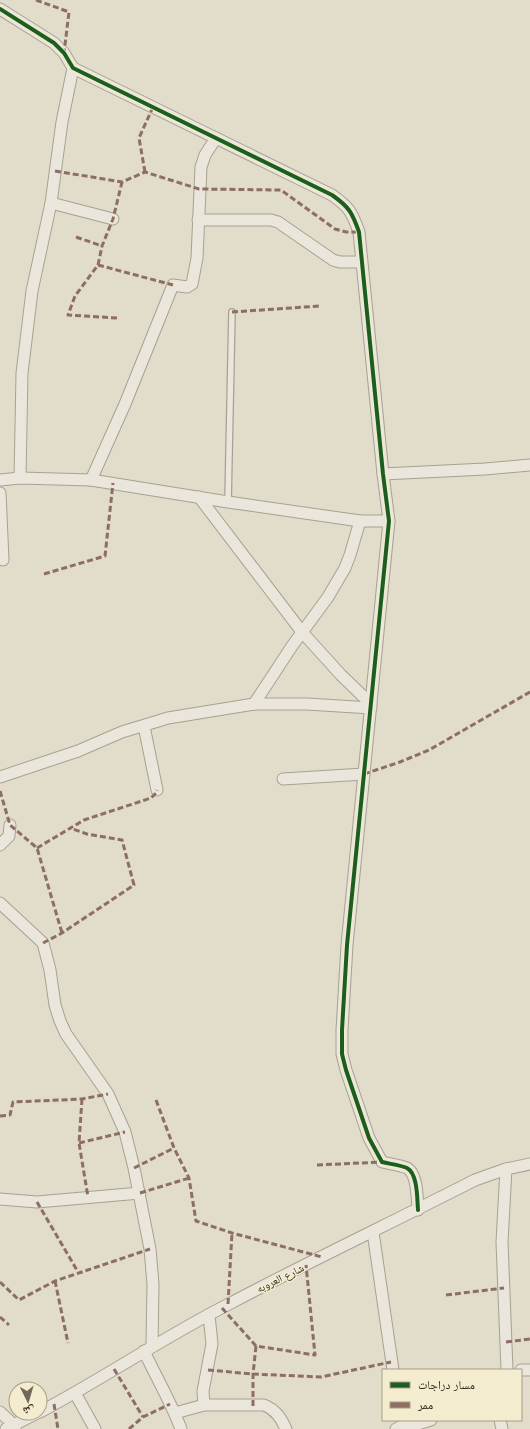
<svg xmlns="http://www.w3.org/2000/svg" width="530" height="1429" font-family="'Libre Baskerville','Noto Naskh Arabic',serif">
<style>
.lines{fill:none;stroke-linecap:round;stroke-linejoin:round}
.service-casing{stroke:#a7a193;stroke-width:8}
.minor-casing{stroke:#a7a193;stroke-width:13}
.service{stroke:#eae6db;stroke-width:5.5}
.minor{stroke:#eae6db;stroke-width:11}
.quiet{stroke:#8d6e63;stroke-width:3;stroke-dasharray:6 3;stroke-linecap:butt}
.cycleway-casing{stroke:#f4ecce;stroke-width:6}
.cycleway{stroke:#1b5e20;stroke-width:4}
.labels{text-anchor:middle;stroke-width:3;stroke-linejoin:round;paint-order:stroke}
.street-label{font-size:11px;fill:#34291c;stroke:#f4ecce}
</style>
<rect width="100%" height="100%" fill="#e2dcca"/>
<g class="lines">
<!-- service casing -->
<g class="service-casing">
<path id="service" d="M228,502l4,-190"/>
</g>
<!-- minor casing -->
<g class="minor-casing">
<g id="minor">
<path d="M0,9l54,34 10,10 9,15 259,127c17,12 20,17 27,37l24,242 6,47 -42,424 -5,85v24l4,16 23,68 13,24c8,2 18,3 25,6 11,6 10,31 11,42"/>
<path d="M51,203l62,16"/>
<path d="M198,220h73l7,2 55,38 7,2h21"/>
<path d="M383,474l102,-5 45,-4"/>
<path d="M20,478l2,-105 10,-82 19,-88 11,-81 11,-54"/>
<path d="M0,480l20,-2 71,2 137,22 132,19h29"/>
<path d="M91,480l34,-76 48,-119 14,2 5,-3 5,-26 4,-91 4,-12 11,-17"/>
<path d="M0,493l3,67"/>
<path d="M199,497l103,135 39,43 30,29"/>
<path d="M254,704l38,-58 36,-49 17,-29 5,-13 10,-34"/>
<path d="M144,726l13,64"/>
<path d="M0,777l78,-26 44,-19 46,-14 86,-14h53l64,4"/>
<path d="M283,779l81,-5"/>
<path d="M0,845l9,-9 1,-11"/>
<path d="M0,903l43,40 7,27 5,35 5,16 6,13 42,60 17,38 9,36 16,81 3,35 -1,62"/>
<path d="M506,1169l-4,73 5,128"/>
<path d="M0,1199l37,3 103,-9"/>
<path d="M373,1232l20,138"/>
<path d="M144,1351c12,26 27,51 37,78"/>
<path d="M521,1370h9"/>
<path d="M75,1393l20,36"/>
<path d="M204,1405l-1,-14 9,-47 -3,-29"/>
<path d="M0,1412l14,13 1,4"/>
<path d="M40,1412c64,-34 124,-75 189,-108 81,-43 164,-82 246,-124l31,-11 24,-5"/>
<path d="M175,1413l29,-8h60c12,5 17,13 22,24"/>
<path d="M500,1420l2,9"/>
<path d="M411,1426l20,-6"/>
<path d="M6,1429l31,-16"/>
<path d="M396,1429l12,-6"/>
</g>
</g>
<!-- service -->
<use href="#service" class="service"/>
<!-- minor -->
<use href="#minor" class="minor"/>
<!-- quiet -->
<g class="quiet">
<path d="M36,0l33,12 -5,41"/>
<path d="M55,171l67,11 23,-10 54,17 82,1 54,39 11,3h13"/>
<path d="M145,172l-6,-34 14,-31"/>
<path d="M76,237l26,9"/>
<path d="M98,265l75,20"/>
<path d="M232,312l88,-6"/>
<path d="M117,318l-49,-3 7,-19 23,-31 4,-19 11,-27 9,-37"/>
<path d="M44,574l61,-18 8,-73"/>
<path d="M364,774l36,-12 29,-12 101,-58"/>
<path d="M0,791l10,34 27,23 25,85"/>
<path d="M37,848l47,-28 67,-22 5,-5 1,-3"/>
<path d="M43,943l19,-10 72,-48 -12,-45 -35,-6 -17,-6"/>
<path d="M82,1099l-3,44 9,54"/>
<path d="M156,1100l18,48 15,30 7,43 36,12 90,24"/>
<path d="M0,1116l10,-1 3,-13 69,-3 26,-5"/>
<path d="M79,1143l46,-11"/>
<path d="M317,1165l65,-3"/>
<path d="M134,1168l40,-20"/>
<path d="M140,1193l49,-15"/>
<path d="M37,1202l41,70"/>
<path d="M55,1281l13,62"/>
<path d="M0,1282l19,18 36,-19 95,-32"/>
<path d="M446,1295l58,-7"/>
<path d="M228,1304l4,-71"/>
<path d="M222,1308l34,38 59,9 -9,-90"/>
<path d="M0,1317l9,8"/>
<path d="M506,1342l24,-3"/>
<path d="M114,1369l29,48"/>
<path d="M208,1370l45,4 68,3 70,-15"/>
<path d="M54,1404l4,25"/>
<path d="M253,1406v-32l3,-28"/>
<path d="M129,1429l14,-12 27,-13"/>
</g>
<!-- cycleway casing -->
<g class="cycleway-casing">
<path id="cycleway" d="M0,9l54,34 10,10 9,15 259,127c17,12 20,17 27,37l24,242 6,47 -42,424 -5,85v24l4,16 23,68 13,24c8,2 18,3 25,6 11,6 10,31 11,42"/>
</g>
<!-- cycleway -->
<use href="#cycleway" class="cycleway"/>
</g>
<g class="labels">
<!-- street labels -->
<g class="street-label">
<text transform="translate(280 1278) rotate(-26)" y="4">شارع العروبه</text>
</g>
</g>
<!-- legend -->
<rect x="382" y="1369" width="140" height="52" fill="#f4ecce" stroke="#a79e87"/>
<rect x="390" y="1382" width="20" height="6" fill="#1b5e20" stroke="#a79e87"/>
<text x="418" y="1389" font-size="12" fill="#34291c">مسار دراجات</text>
<rect x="390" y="1402" width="20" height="6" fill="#8d6e63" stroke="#a79e87"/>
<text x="418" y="1409" font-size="12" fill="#34291c">ممر</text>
<!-- north arrow -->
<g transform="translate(28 1401) rotate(175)"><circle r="19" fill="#f4ecce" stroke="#a79e87"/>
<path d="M0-3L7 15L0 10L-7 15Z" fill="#716859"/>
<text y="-6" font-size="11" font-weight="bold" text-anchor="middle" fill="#34291c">ش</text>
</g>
</svg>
